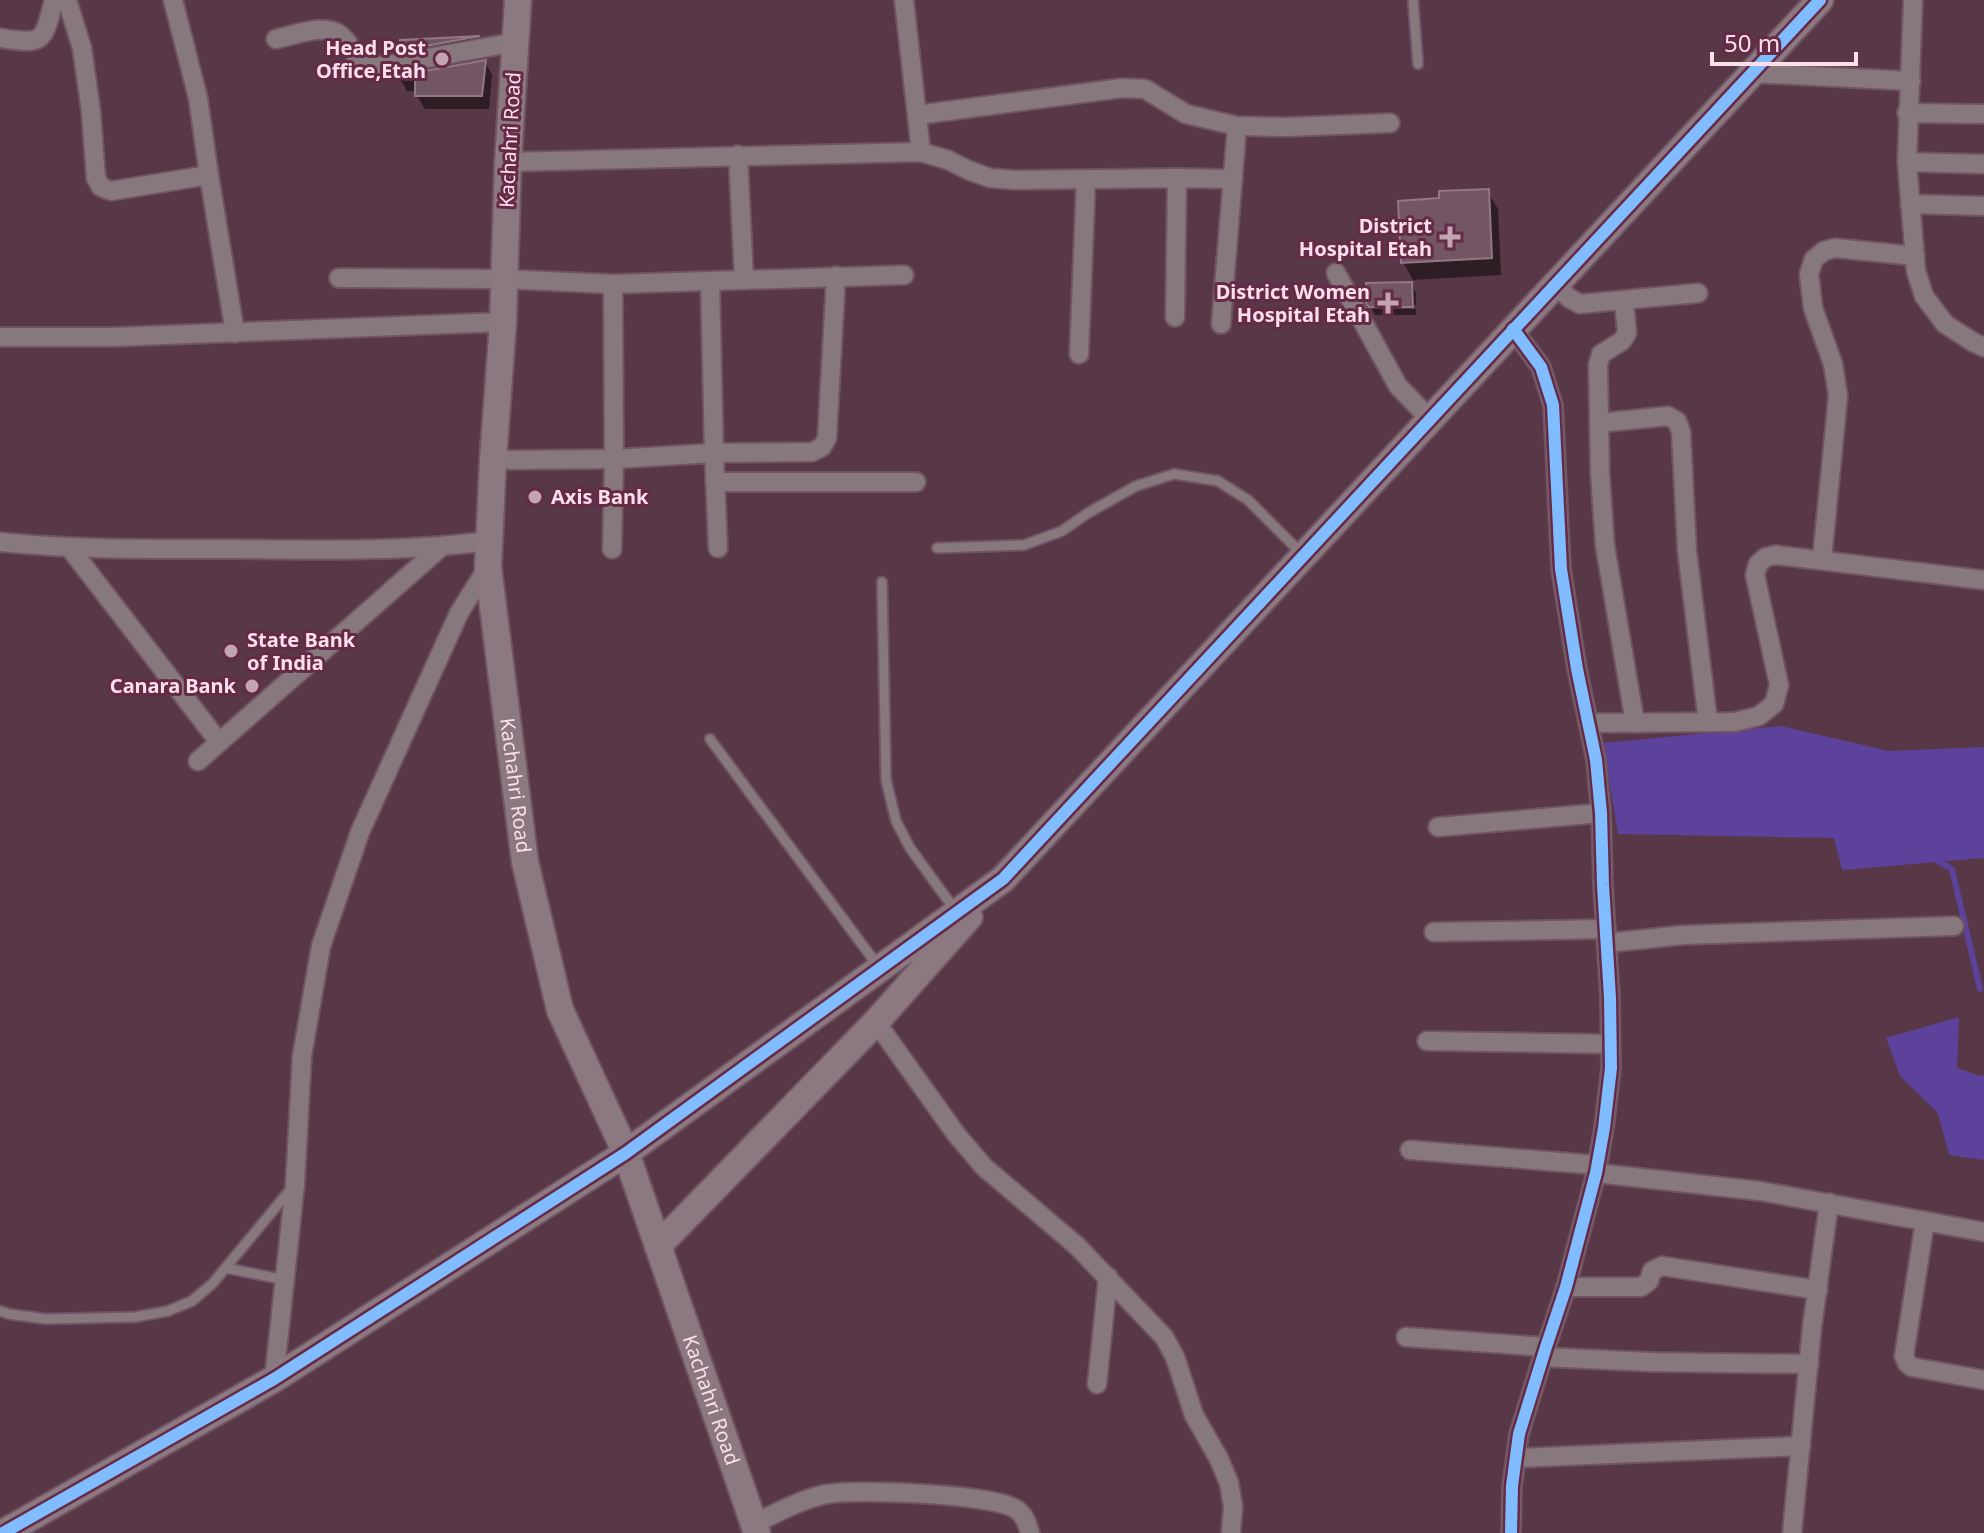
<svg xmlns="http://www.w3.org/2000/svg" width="1984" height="1533" font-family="'Noto Sans',sans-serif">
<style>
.water{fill:#5d429c}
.shadow{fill:#0007}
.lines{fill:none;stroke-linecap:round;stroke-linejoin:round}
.stream{stroke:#5d429c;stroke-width:6}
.building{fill:#725663;stroke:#937784;stroke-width:2}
.lane-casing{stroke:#705461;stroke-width:13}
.street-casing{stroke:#705461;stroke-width:22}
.secondary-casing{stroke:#705461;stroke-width:30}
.lane{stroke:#86787d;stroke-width:9}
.street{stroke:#86787d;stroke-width:18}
.secondary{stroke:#8b7881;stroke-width:26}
.cycleway-casing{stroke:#652a46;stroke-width:17}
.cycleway{stroke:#80bcff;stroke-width:12}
.poi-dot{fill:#c3a4b1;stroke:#652a46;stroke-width:3}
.labels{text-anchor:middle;stroke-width:6;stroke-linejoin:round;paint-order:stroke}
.poi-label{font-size:20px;font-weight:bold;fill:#fddfea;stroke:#652a46;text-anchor:end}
.street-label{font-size:20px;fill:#fddfea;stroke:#652a46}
</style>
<rect width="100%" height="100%" fill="#583747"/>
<!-- water -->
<g class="water">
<path d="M1781,726l108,25 95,-4v111l-142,12 -8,-32 -216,-4 -15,-91z"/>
<path d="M1959,1017l-2,51 23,8 4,-1v85l-35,-5 -11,-42 -38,-37 -14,-38z"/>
</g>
<!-- shadow -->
<g class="shadow">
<path d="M479,38l6,12 -76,13 -8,-13 1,-8z"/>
<path d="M485,62l7,13 -3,34h-64l-8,-13v-5h-10l-8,-14z"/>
<path d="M1487,191l11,18 3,66 -88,5 -10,-18 38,-62z"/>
<path d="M1411,284l5,9v12h-46z"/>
<path d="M1372,309h44v6h-41z"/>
</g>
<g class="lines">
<!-- stream -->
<path class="stream" d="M1934,859l18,10 28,120"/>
</g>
<!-- building -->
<g class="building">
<path d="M480,36l-81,15 1,-11z"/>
<path d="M486,60l-4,36h-67v-18h-18v-2z"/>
<path d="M1489,189l3,69 -91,5 -3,-62 41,-3v-7z"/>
<path d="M1412,282l1,25h-44l-3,-4v-20z"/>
</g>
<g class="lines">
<!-- lane casing -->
<g class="lane-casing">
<g id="lane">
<path d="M1413,0l5,64"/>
<path d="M937,548l87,-3 38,-14 26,-18 48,-27 38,-12 44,7 30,19 53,53"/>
<path d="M882,582l4,198 10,41 14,27 45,62"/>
<path d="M710,739l168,227"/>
<path d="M226,1268l59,12"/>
<path d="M0,1311l9,3 37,5 89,-2 33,-6 24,-10 21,-18 77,-93"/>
</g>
</g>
<!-- street casing -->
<g class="street-casing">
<g id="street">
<path d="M67,0l15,48 9,64 5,66 5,9 10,4 98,-16"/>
<path d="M173,0l25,98 11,77 26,158"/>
<path d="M904,0l17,152"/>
<path d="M1913,0l-6,162 9,109 8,25 21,28 28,18 11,5"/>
<path d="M0,38c45,7 43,4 54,-38"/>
<path d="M276,39c15,-3 35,-11 51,-9 21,2 22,22 37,33 5,3 12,3 19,3l133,-24"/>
<path d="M1752,73l159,8"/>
<path d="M1907,113l77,1"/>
<path d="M917,115l205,-27 23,1 41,25 51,12 50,1 103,-4"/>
<path d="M738,155l6,125"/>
<path d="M508,162l413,-10 27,8 20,10 22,8 25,2 162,-2 56,1"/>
<path d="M1907,162l77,2"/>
<path d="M1910,204l74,2"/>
<path d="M1336,273l62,113 32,33"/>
<path d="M339,278l165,1 109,5 291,-9"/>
<path d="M710,282l4,171 4,95"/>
<path d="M1555,284l14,14 11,6 118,-11"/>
<path d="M1624,301l3,32 -5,8 -21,13 -3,11 2,109 5,72 30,177"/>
<path d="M1175,317l2,-139"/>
<path d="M1221,324l16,-198"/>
<path d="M0,337h113l390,-15"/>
<path d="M1079,354l7,-174"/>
<path d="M1599,423l69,-7 9,5 4,11 6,119 21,171"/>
<path d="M493,460l121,-1 100,-6 98,-1 10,-5 5,-9 9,-162"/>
<path d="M715,482h201"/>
<path d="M0,542c77,8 155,7 232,7 86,1 172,3 257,-8"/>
<path d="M69,547l150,195"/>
<path d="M612,549l2,-90 -1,-175"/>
<path d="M1822,559l16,-163 -5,-32 -20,-56 -4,-34 5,-15 10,-8 11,-3 80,8"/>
<path d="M1588,723l147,-1 24,-6 15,-12 5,-19 -24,-110 3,-11 8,-7 10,-2 208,25"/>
<path d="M198,761l243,-214"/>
<path d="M1438,827l163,-14"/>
<path d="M1434,932l172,-3"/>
<path d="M1607,943l76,-8 271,-9"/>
<path d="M876,1022l80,112 28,33 93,79 87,91 11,20 19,58 25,44 10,24 4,23 -2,27"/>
<path d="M1427,1041l183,3"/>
<path d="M1410,1150l187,15"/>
<path d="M1596,1173l164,18 224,41"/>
<path d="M1925,1221l-21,135 3,7 5,4 72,13"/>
<path d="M1566,1287h75l8,-6 3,-10 10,-5 156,24"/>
<path d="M1406,1337l140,10"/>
<path d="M1542,1357l109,5 158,2"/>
<path d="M274,1379l21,-195 7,-128 19,-110 39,-114 99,-219 29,-46"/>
<path d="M1097,1384l11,-107"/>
<path d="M1516,1458l285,-12"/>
<path d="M754,1524c22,-11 44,-23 68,-29 28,-7 168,-1 192,13 10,5 13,15 16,25"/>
<path d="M1511,1533l1,-47 7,-52 27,-87 20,-60 30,-114 8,-45 7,-60 -1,-70 -7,-113 -2,-72 -5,-53 -19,-91 -16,-100 -8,-164 -12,-38 -28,-38"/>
<path d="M1792,1533l20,-206 17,-124"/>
</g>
</g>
<!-- secondary casing -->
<g class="secondary-casing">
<g id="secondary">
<path id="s1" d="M518,0l-10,162 -5,160 -10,138 -5,107 37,295 35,148 66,143 131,380"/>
<path d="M658,1246l218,-224 93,-105"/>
<path d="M3,1533l271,-154 352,-226 377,-274 817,-879"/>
</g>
</g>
<!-- lane -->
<use href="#lane" class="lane"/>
<!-- street -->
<use href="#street" class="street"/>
<!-- secondary -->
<use href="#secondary" class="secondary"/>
<!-- cycleway casing -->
<g class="cycleway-casing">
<g id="cycleway">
<path d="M3,1533l271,-154 352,-226 377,-274 817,-879"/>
<path d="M1511,1533l1,-47 7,-52 27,-87 20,-60 30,-114 8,-45 7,-60 -1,-70 -7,-113 -2,-72 -5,-53 -19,-91 -16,-100 -8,-164 -12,-38 -28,-38"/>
</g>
</g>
<!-- cycleway -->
<use href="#cycleway" class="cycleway"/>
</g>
<!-- markers -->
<g class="poi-dot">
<circle cx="442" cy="59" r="8"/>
<path d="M1446 225h8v8h8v8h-8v8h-8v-8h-8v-8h8z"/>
<path d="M1384 291h8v8h8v8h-8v8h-8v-8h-8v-8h8z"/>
<circle cx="535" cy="497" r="8"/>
<circle cx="231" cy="651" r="8"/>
<circle cx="252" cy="686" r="8"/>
</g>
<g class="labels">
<!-- poi labels -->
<g class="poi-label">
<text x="426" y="55">Head Post<tspan x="426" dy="23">Office,Etah</tspan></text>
<text x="1432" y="233">District<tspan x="1432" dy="23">Hospital Etah</tspan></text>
<text x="1370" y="299">District Women<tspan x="1370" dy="23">Hospital Etah</tspan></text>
<text x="551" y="504" text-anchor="start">Axis Bank</text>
<text x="247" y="647" text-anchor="start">State Bank<tspan x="247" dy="23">of India</tspan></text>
<text x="236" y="693">Canara Bank</text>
</g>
<!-- street labels -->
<g class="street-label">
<text transform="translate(510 140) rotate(-87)" y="7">Kachahri Road</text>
<text dy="7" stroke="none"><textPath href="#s1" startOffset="788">Kachahri Road</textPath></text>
<text dy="7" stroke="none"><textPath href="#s1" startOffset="1436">Kachahri Road</textPath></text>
</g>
</g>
<!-- scale -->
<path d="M1712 52v12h144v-12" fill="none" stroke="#fddfea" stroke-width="4"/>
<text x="1724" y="52" font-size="24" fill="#fddfea" stroke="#652a46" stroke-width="6" paint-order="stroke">50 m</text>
</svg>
